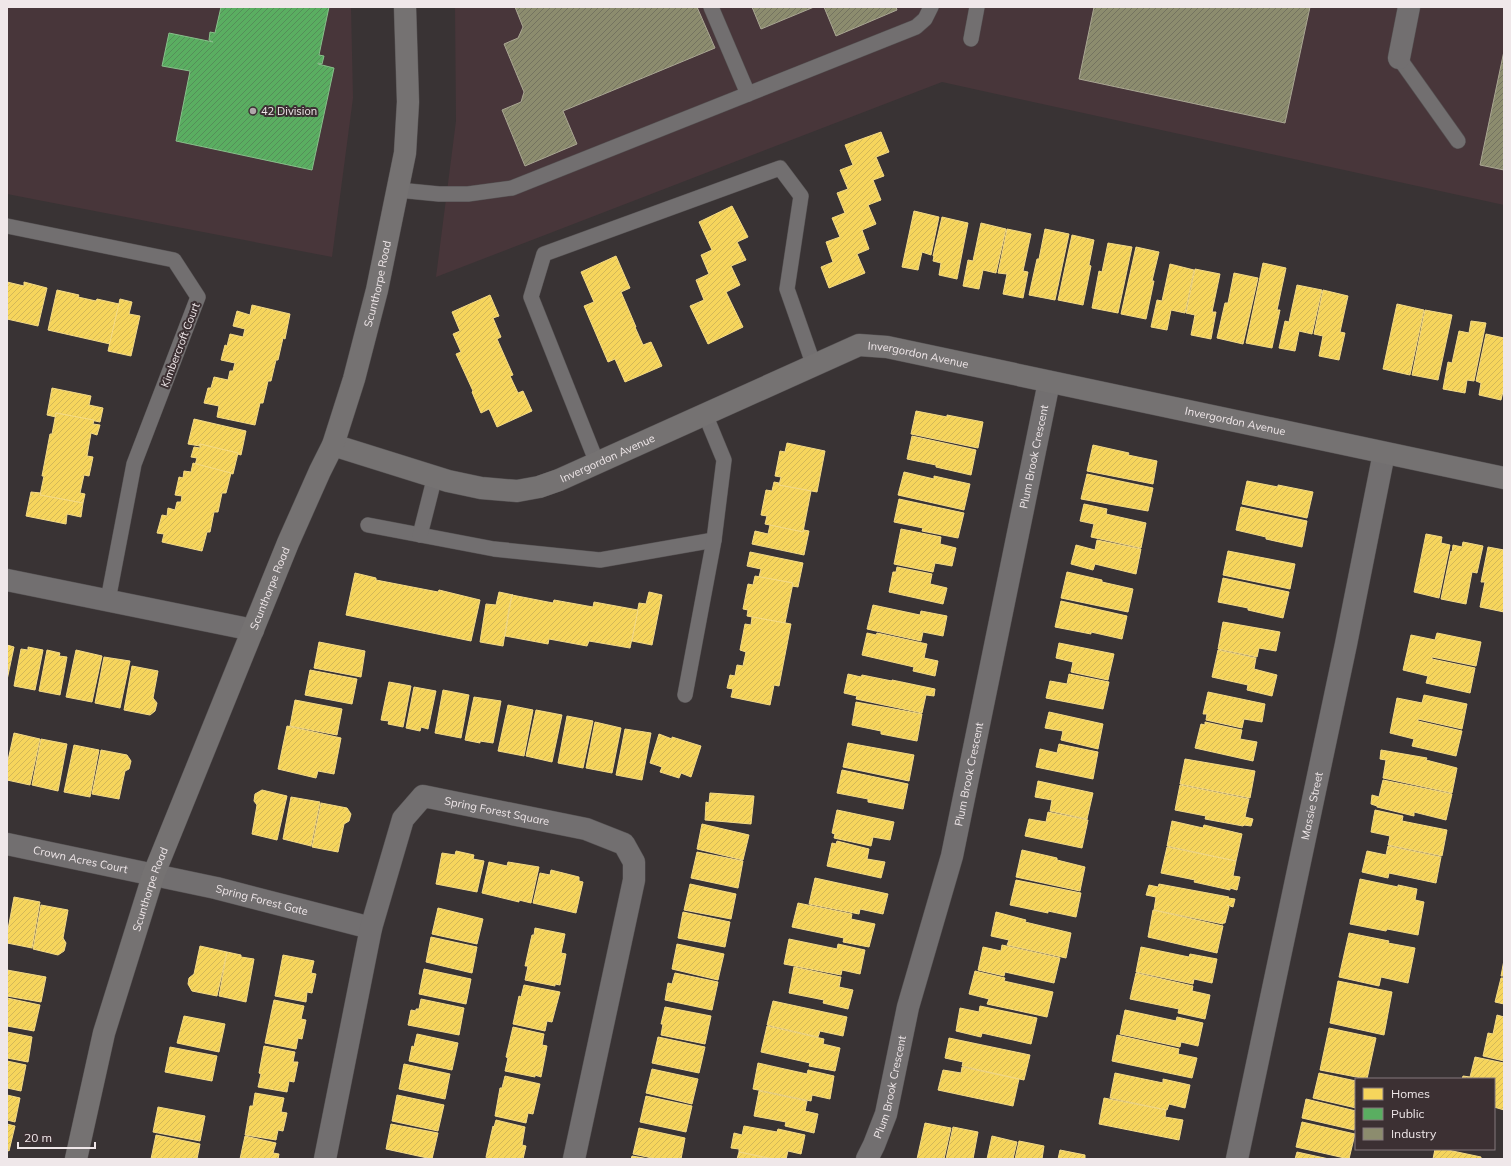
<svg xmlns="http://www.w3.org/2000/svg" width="1511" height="1166" font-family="Mulish,sans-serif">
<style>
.built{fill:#48363a}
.homes{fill:url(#homes-hatch);stroke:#f4da86}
.public{fill:url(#public-hatch);stroke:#87bf8a}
.industry{fill:url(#industry-hatch);stroke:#aaa793}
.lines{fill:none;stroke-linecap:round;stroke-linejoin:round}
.lane-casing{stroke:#555152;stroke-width:16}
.street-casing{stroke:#555152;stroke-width:23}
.secondary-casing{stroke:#555152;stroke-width:23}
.lane{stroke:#726f70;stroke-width:15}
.street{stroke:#726f70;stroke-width:22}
.secondary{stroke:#757272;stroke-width:22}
.poi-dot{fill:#afa8aa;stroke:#3c3033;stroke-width:1.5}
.labels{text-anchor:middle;stroke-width:4;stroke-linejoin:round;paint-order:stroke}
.poi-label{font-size:11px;fill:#efe7e9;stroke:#3c3033;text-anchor:start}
.street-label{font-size:11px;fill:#efe7e9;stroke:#3c3033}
</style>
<defs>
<pattern id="homes-hatch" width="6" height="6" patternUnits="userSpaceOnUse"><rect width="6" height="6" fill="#f6d55c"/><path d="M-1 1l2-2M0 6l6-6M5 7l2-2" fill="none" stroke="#d3b858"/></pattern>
<pattern id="public-hatch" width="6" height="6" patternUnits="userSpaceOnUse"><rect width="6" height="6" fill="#5aae61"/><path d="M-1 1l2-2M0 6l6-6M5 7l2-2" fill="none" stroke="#558e59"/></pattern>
<pattern id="industry-hatch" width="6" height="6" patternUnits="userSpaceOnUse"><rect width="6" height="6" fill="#8c8c6e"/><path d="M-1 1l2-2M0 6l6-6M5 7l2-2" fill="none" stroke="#747360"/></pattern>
</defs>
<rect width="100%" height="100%" fill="#393334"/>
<!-- built -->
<g class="built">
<path d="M7,7h344l2,91 -21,159 -325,-63z"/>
<path d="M455,7h1049v198l-562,-123 -506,195 20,-156z"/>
</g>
<!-- homes -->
<g class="homes">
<path d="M881,132l8,20 -13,5 8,19 -11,4 8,20 -13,5 8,19 -14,6 7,19 -12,5 8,19 -36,15 -8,-21 12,-5 -7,-20 14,-5 -8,-19 13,-5 -8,-20 11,-4 -8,-19 13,-5 -8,-20z"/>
<path d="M732,206l16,31 -11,5 9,18 -15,6 9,19 -14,7 17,35 -35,17 -18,-38 14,-6 -8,-20 13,-6 -8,-19 11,-5 -13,-28z"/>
<path d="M914,211l25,6 -8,38 -9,-3 -4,18 -16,-3z"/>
<path d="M942,217l26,6 -11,56 -18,-4 2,-12 -8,-2 1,-5h-1z"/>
<path d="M981,223l25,6 -10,44 -13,-3 -4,19 -16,-3 5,-26 5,1z"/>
<path d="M1007,229l24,5 -8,37 5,1 -5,26 -20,-4 4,-20 -9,-1z"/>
<path d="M1045,229l24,5 -14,66 -26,-5 8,-36h2z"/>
<path d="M1072,235l22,5 -5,25 2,1 -8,39 -25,-5z"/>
<path d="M1108,243l24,4 -14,66 -26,-5 7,-37 3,1z"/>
<path d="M1136,247l23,5 -7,29h2l-8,38 -25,-5z"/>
<path d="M616,256l14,32 -9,4 15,35h-1l8,18 8,-3 11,24 -37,16 -10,-23 -7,3 -24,-56 10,-4 -13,-30z"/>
<path d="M1263,263l23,5 -9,42h3l-8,38 -26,-5z"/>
<path d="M1170,264l24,6 -9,43 -14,-3 -4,20 -16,-3 6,-27 5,1z"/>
<path d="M1195,269l25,5 -8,38h4l-5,27 -20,-4 4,-20 -9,-2z"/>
<path d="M1234,273l24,5 -15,66 -26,-6 8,-35h3z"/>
<path d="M7,282l17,4v-4l23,6 -9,38 -31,-7z"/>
<path d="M1297,285l25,5 -10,44 -13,-3 -4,20 -16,-3 6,-27 4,1z"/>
<path d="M57,290l22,5 -1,2 18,4 1,-2 22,5 -9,40 -62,-14z"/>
<path d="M1323,290l25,6 -8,36 5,1 -6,27 -20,-4 4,-20 -9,-2z"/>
<path d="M490,295l9,21 -6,2 8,19 -4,2 16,36 -3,1 8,17 5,-2 9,20 -35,16 -8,-18 -8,4 -9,-21 1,-1 -17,-37 5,-2 -8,-18 7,-3 -8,-19z"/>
<path d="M120,299l12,3 -3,12 11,2 -9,40 -23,-5z"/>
<path d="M1397,304l27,6 -14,65 -27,-6z"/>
<path d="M252,305l38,9 -5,25 -2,-1 -5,22h-2l-5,21h-3l-5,22h-3l-5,22 -38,-8 2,-11 -15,-3 4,-15h3l3,-11 14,3 2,-9h3l2,-8 -14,-3 4,-15 2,1 3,-12 13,3 2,-8 -12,-3 4,-15 13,4z"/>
<path d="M1425,310l27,5 -14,65 -26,-5z"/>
<path d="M1471,321l15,2 -12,58 -7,-1 -2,13 -22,-4 5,-27 4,1 7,-32 10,2z"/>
<path d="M1486,334l18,4v49l-3,13 -22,-5 2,-12 -5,-2z"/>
<path d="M52,388l39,8 -2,9 14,3 -3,14 -44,-9v4l-9,-2z"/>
<path d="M916,411l31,6v-2l36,7 -5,26 -67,-14z"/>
<path d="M56,413l38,7 -1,4 7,1 -3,10 -6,-2 -4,23 6,1 -4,19 -5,-1 -4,18 5,1 -2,9 -43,-8 4,-19h-2l8,-42h2z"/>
<path d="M194,419l52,12 -5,24 -41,-11v2l-12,-2z"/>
<path d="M912,436l64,14 -5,25 -35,-8v-2l-29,-6z"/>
<path d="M787,443l38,8 -8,41 -38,-7 2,-8 -6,-1 5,-25 5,1z"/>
<path d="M200,444l38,9 -5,21 -38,-9 2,-7 -6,-1 3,-10 6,1z"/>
<path d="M1093,445l36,8 -1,2 29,6 -4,23 -66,-13z"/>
<path d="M193,463l38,10 -5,20h-4l-4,19h-4l-4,20h-3l-5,19 -40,-9 2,-8 -7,-1 5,-18 5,1 1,-8 7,2 2,-8h4l1,-6 -7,-1 4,-18 4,1 1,-7 7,1z"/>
<path d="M904,472l30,7v-3l36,8 -6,26 -66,-15z"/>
<path d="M1087,474l66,14 -5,23 -67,-12z"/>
<path d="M1247,481l31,6v-2l35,7 -6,26 -65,-14z"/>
<path d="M774,482l5,1v2l32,6 -8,41 -38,-8 2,-8 -6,-1 5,-25 6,1z"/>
<path d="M31,492l10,1 -1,2 43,8 -2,14 -14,-3 -1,10 -40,-8z"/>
<path d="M899,499l65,14 -6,25 -36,-7 1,-3 -29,-6z"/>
<path d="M1084,504l23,5 -1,5 40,9 -5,25 -50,-11 3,-13 -14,-3z"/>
<path d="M1241,507l66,14 -5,26 -36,-8v-2l-30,-7z"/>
<path d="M770,525l33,7 1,-2 5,1 -5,24 -52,-11 3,-13 13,3z"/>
<path d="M901,529l40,8 -1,7 16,4 -4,18 -17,-3 -2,9 -39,-8z"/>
<path d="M1426,534l16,3 -1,6 9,2 -11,53 -25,-6z"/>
<path d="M1097,540l44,9 -5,25 -41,-10 -2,6 -22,-6 5,-19 19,5z"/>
<path d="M1463,542l20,4 -6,27 -5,-1 -6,32 -25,-5 10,-48 1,1 1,-7 9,2z"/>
<path d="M1488,547l16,3v62l-24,-5 5,-25h-4z"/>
<path d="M1228,551l67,13 -5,25 -67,-14z"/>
<path d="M750,552l53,11 -5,24 -6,-1 1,-3 -34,-6 2,-8 -14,-3z"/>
<path d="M897,567l35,7 -2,10 17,4 -4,16 -54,-12 4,-20h3z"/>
<path d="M1067,572l35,8v2l31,7 -5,23 -67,-14z"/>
<path d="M355,573l21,5v2l62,12 1,-2 41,10 -9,41 -125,-26z"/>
<path d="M755,576l38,7 -8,40 -38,-7 1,-6 -5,-1 5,-25 5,1z"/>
<path d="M1223,578l66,14 -6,26 -35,-8v-2l-30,-6z"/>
<path d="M499,592l14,3h-1l-3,13 -6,38 -23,-4 6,-38 10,1z"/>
<path d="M649,592l13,3 -10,50 -20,-4 7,-38 7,1z"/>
<path d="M512,595l41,8 1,-3 39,7 1,-5 44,8 -8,38 -41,-7 -2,5 -38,-7 -1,5 -43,-8z"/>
<path d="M1061,601l66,15 -5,23 -31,-7v2l-36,-7z"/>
<path d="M873,605l47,10 1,-4 26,5 -4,20 -20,-4 -2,9 -54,-12z"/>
<path d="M752,617l39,7 -12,62 -5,-1 -4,20 -39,-8 2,-8 -6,-1 3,-13 5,1 2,-11 6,1 3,-14 -6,-2 5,-26 6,1z"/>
<path d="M1223,622l57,10 -4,19 -17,-3 -2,9 -39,-8z"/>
<path d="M867,633l9,2 1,-2 50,11 -3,14 14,3 -3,15 -22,-5 1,-4 -52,-12z"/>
<path d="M1437,633l44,9 -5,24 -44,-9v2l43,9 -5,25 -44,-10 2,-7 -25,-6 8,-35 24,5z"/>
<path d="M319,642l46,9 -4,26 -47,-9z"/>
<path d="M1059,643l55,11 -6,26 -37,-8 2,-10 -17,-4z"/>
<path d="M7,645l7,2 -7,33z"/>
<path d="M28,647l15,3 -8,40 -21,-4 7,-37 7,1z"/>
<path d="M47,650l13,3 -1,3 8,1 -7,38 -21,-4z"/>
<path d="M76,650l26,6 -10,46 -26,-5z"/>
<path d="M1218,650l38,8 -2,11 23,6 -5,21 -25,-6 1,-5 -36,-8z"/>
<path d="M104,657l26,4 -10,47 -25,-5z"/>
<path d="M132,666l26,5 -5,27 4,5 -2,8 -5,4 -26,-5z"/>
<path d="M310,670l47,9 -5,25 -47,-9z"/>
<path d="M848,674l13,3 1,-2 30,6v-1l43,9 -1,7 -8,-1 -4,18 -66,-14 1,-3 -13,-3z"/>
<path d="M1069,674l40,8 -6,27 -57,-11 4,-17 17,3z"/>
<path d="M389,682l22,4 -8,41 -15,-3 1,-3 -8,-1z"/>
<path d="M414,687l22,4 -8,38 -7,-2 -1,4 -14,-3z"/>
<path d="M443,690l26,5 -8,43 -26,-5z"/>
<path d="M1208,692l57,12 -3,18 -18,-3 -2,9 -36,-8 1,-6h-4z"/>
<path d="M1424,695l43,9 -5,25 -44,-10v2l44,10 -6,25 -44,-10 2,-7 -24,-6 7,-35 25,5z"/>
<path d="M474,697l27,4 -8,42 -13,-2v2l-15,-3z"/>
<path d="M295,700l47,9 -5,26 -47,-9z"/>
<path d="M856,702l66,12 -5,27 -36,-7v-3l-29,-6z"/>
<path d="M508,705l25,5 -9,46 -26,-5z"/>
<path d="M536,710l26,5 -10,47 -26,-6z"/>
<path d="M1049,712l54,12 -5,25 -37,-9 2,-9 -18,-3z"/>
<path d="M567,716l26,5 -10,47 -25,-5z"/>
<path d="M595,722l26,6 -9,45 -26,-5z"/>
<path d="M1205,722l37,8 -2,9 17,3 -4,19 -58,-13 6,-24 4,1z"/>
<path d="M287,726l54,12 -7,36 -16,-3 -2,7 -38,-9z"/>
<path d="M625,729l26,4 -9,47 -26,-5z"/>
<path d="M14,733l26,6 -10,46 -23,-5v-15z"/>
<path d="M659,734l13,5v-2l29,9 -10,31 -10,-4 -2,5 -19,-6 2,-5 -12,-4z"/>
<path d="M41,739l26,5 -9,47 -26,-6z"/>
<path d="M848,743l66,12 -5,26 -66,-14z"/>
<path d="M1059,744l39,8 -5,27 -57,-12 4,-18 17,4z"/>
<path d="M74,745l25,5 -9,47 -26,-5z"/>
<path d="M101,750l26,5 4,6 -2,8 -4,2 -6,28 -27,-5z"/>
<path d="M1381,750l46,8 -1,2 31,8 -5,25 -69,-15 3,-18 -6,-1z"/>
<path d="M1185,759l70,12 -5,27 -70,-14z"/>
<path d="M842,770l66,14 -5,25 -35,-7v-3l-31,-6z"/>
<path d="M1383,780l69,14 -6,26 -32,-8v4l-37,-9v-1l-6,-2 1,-9 7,2z"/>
<path d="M1038,781l55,12 -6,26 -37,-8 2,-11 -17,-3z"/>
<path d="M1180,785l69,14 -4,18 8,2 -2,7 -7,-1 -1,1 -38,-7 1,-3 -31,-6z"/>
<path d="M262,790l25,6 -10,44 -25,-6 5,-29 -3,-4 1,-7z"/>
<path d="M710,793l44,3 -3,28 -46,-4 1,-18 3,1z"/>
<path d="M291,797l29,5 -9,44 -28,-7z"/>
<path d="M321,803l26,5 4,6 -2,7 -5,3 -6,28 -26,-5z"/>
<path d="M837,810l57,12 -4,18 -17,-3 -2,9 -37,-8 1,-4 -3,-1z"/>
<path d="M1375,810l28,6 -1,5 45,9 -5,26 -54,-11 2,-9 -19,-4z"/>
<path d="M1048,812l40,8 -6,28 -57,-12 4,-17 17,3z"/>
<path d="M1172,821l31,7 1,-3 38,9 -6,27 -69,-15z"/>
<path d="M702,824l47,11 -6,25 -46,-11z"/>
<path d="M837,841l32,8 -2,10 18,3 -4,16 -54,-12 5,-23 4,1z"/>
<path d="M1388,846l53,11 -5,26 -47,-10 -1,5 -26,-6 5,-21 19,4z"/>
<path d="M1167,847l69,14 -3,15 7,1 -3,13 -7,-2v2l-36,-8 1,-2 -34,-7z"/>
<path d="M1022,850l35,8v2l28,7 -5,24 -64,-14z"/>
<path d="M456,851l18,4 -1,4 11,2 -7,31 -41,-8 6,-31 13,2z"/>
<path d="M697,852l46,9 -5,27 -47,-10z"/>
<path d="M489,862l18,4 1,-4 31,5 -8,36 -12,-3v2l-37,-9z"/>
<path d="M551,870l28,7v4l4,1 -7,31 -43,-10 7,-30 10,2z"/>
<path d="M815,878l73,16 -5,20 -23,-5 -1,5 -50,-10z"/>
<path d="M1360,879l38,8v-2l19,4 -2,11 9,2 -6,33 -31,-6 -1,2 -36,-7z"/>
<path d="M1016,880l65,13 -5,24 -28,-6v2l-38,-8z"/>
<path d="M690,884l46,10 -5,25 -47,-9z"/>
<path d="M1159,884l70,13 -1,1 7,1 -2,8 -6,-2 2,2 -4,16h-2v1l-69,-14 2,-13 -10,-2 3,-10 9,2z"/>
<path d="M14,897l26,5 -8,46 -25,-5v-8z"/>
<path d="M798,903l54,11 -1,5 24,5 -6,23 -26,-5 1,-4 -52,-11z"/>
<path d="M41,905l27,5 -5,28 3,5 -2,8 -6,4 -25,-6z"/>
<path d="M438,908l45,11 -6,25 -45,-10z"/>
<path d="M1153,910l70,16 -6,27 -69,-16z"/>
<path d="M683,912l47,10 -5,25 -47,-9z"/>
<path d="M996,912l30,8 -1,2 46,11 -5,25 -59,-13 2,-5 -18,-4z"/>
<path d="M535,928l30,6 -4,19 5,1 -6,31 -5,-1v2l-30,-6 3,-14h-3l7,-31h2z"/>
<path d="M1349,933l40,8 -1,2 27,5 -7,35 -27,-6 -2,9 -40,-9z"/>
<path d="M431,937l46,10 -5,26 -46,-11z"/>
<path d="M789,939l48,10 1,-5 27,6 -5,24 -18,-4 -1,5 -57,-11z"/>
<path d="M677,944l47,10 -6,26 -46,-11z"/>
<path d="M1002,945l58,13 -6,25 -49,-11 -1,4 -26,-6 5,-23 18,4z"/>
<path d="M200,946l27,6 -10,44 -25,-5 -4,-7 1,-6 5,-4z"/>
<path d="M1141,947l48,10 1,-3 27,5 -5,24 -18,-4 -1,5 -57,-12z"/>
<path d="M227,952l14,3v2l13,2 -8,43 -27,-6z"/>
<path d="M283,955l31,6 -3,12 5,1 -4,19 -5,-1 -1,10 -31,-6z"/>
<path d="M1504,960v16h-3z"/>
<path d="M794,967l47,10 -2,10 14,3 -5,19 -25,-6 1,-3 -35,-7z"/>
<path d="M424,969l47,10 -5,25 -47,-10z"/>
<path d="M7,970l39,7 -5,25 -34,-6z"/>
<path d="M975,971l30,7 -1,3 49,11 -6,25 -60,-13 2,-5 -20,-5z"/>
<path d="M675,973l43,9 -6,28 -47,-10 3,-17 4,1z"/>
<path d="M1136,973l57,13 -1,5 18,4 -5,24 -27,-6 1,-4 -49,-10z"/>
<path d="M1501,978h3v26l-9,-2z"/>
<path d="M1338,981l54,11 -8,43 -54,-12z"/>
<path d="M524,985l36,7 -8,30 -5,-1 -2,10 -32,-7 6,-28 2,1z"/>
<path d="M7,998l33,7 -6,26 -27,-5z"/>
<path d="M421,999l43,9 -5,27 -51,-10 3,-15 5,1v-2h3z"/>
<path d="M274,1000l30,6 -3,13 5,1 -4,19 -4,-1 -2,11 -31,-6z"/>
<path d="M773,1001l74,16 -4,19 -23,-5 -2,6 -51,-12z"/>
<path d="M980,1006l57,12 -6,26 -49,-11 -1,4 -25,-6 4,-23 19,4z"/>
<path d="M665,1007l46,9 -6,28 -44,-9 2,-11h-2z"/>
<path d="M1125,1010l51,11 1,-4 26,6 -5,23 -17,-4 -1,5 -60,-13z"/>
<path d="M1497,1015l7,2v44l-21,-5 5,-23 5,1z"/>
<path d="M184,1016l41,8 -6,28 -42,-9z"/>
<path d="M767,1026l57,13 -1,5 17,4 -5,23 -26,-5 1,-3 -49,-11z"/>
<path d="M513,1027l31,7 -2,11 5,1 -6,31 -6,-2v2l-30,-6 3,-13 -2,-1z"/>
<path d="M1329,1028l47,10 -9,41 -47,-9z"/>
<path d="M7,1032l25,5 -4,25 -21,-4z"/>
<path d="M417,1034l41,9 -6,27 -43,-9 3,-15 2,1z"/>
<path d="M1117,1035l62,14 -1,5 19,4 -5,20 -80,-17z"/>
<path d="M658,1037l47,10 -6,26 -47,-10z"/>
<path d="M949,1038l81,17 -6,25 -62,-14 1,-4 -18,-4z"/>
<path d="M264,1046l31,6 -2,10h5l-4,20 -5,-1 -2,11 -29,-5 3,-13 -2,-1z"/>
<path d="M170,1047l47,9 -5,25 -47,-9z"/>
<path d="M1475,1057l29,6v47l-10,-3v-28h-32l1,-3 7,1z"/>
<path d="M7,1061l19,4 -5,26 -14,-3z"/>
<path d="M758,1063l49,11 1,-4 26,6 -4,23 -18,-4 -1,6 -58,-12z"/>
<path d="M404,1064l46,10 -5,25 -46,-10z"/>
<path d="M962,1067l57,12 -6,27 -75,-16 5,-20 18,3z"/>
<path d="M652,1069l46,10 -6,25 -46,-11z"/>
<path d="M1115,1073l48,10v-4l27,6 -5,23 -16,-4 -2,6 -57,-12z"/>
<path d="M1319,1073l37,8v27l-43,-10z"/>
<path d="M505,1076l35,8 -7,30 -5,-1 -2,10 -31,-7 5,-28h2z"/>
<path d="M759,1091l48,10 -2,10 13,3 -4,19 -29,-7 1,-4 -32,-6z"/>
<path d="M255,1093l29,5 -3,14 6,1 -4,18 -5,-1 -2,10 -31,-5 5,-29h3z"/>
<path d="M7,1095l13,3 -5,24 -8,-2z"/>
<path d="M397,1095l47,10 -6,26 -46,-10z"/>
<path d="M646,1096l46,10 -6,26 -46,-10z"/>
<path d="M1104,1098l62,12 -1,7 18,3 -4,20 -80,-16z"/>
<path d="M1306,1099l50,12v11l-2,8 -52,-12z"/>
<path d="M158,1107l47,9 -5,25 -47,-9z"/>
<path d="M496,1120l29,7 -3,18 4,1 -3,13h-36l-1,-2 7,-31 1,1z"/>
<path d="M1302,1122l53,12 -6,25 -53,-12z"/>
<path d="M925,1123l26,5 -7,31h-27z"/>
<path d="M7,1124l8,2 -6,25 -2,-1z"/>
<path d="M391,1124l47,9 -6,26 -46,-10z"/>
<path d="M744,1126l33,6 1,-3 27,6 -4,19 -13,-3 -2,8h-12l-35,-7v-3l-8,-1 3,-15 8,2z"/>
<path d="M953,1127l25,5 -5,27h-27z"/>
<path d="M639,1128l46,10 -4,21h-24l-24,-5z"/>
<path d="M156,1135l44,9 -3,15h-46z"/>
<path d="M245,1136l31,7 -3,10 6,1 -1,5h-38z"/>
<path d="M992,1136l25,6 -4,17h-26z"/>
<path d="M1019,1141l25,5 -2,13h-27z"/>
<path d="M1435,1149h8l38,8v2h-48z"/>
<path d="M1060,1150l25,5v4h-27z"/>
<path d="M739,1152l32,7h-34z"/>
<path d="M1297,1152l32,7h-34z"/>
<path d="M632,1156l17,3h-18z"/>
</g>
<!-- public -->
<path class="public" d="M221,7h108l-10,48 5,1 -2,8 -4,-1v1l16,4 -22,102 -136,-29 14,-70 -28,-5 7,-33 44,9 -4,-2 1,-8 5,1z"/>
<!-- industry -->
<g class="industry">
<path d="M515,7h182l18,41 -152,63 14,33 -52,22 -23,-56 19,-8 3,-10 -20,-48 14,-6 5,-11z"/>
<path d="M752,7h62l-53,22z"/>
<path d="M824,7h72l1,3 -61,26z"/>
<path d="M1094,7h216l-25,116 -206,-44z"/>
<path d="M1504,51v119l-24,-5z"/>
</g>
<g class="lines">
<!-- lane casing -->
<g class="lane-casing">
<g id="lane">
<path d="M971,39l6,-32"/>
<path d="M1399,58l59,83"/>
<path d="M748,94l168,-67 9,-8 6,-12"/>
<path d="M398,190l41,4h29l44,-6 236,-94 -37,-87"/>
<path d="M7,226l167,34 24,37 -64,167 -26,136"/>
<path d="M597,463l-66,-166 13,-43 236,-86 21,28 -14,93 27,77"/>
<path d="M368,525l126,24 106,11 114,-20"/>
<path d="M420,535l15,-59"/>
<path d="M685,695l29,-155 10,-80 -19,-46"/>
</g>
</g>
<!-- street casing -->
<g class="street-casing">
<g id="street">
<path d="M1399,58l10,-51"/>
<path d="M7,580l246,50"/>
<path id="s1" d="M7,844l209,44 155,40"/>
<path id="s2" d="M325,1159l46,-231 32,-109 20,-23 163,33 38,15 10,18v18l-60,279"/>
<path id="s3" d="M867,1159l7,-14 12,-31 22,-107 44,-151 97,-474"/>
<path id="s4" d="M1237,1159l109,-515 38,-191"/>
</g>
</g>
<!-- secondary casing -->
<g class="secondary-casing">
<g id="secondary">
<path id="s5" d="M333,445l115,36 33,7 36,3 22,-4 20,-7 300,-135 28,2 617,131"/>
<path id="s6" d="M76,1159l28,-126 49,-157 135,-333 32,-72 13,-26 21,-66 23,-89 28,-137 3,-51 -3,-95"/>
</g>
</g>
<!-- lane -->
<use href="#lane" class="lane"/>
<!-- street -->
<use href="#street" class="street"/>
<!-- secondary -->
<use href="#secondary" class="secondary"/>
</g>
<!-- markers -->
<circle class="poi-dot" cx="253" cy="111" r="4"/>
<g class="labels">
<!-- poi labels -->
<g class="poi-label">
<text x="261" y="115">42 Division</text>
</g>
<!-- street labels -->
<g class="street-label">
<text dy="4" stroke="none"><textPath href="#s6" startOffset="928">Scunthorpe Road</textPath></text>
<text transform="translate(180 345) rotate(-69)" y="4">Kimbercroft Court</text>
<text dy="4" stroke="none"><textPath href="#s5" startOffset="623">Invergordon Avenue</textPath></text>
<text dy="4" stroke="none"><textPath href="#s5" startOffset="947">Invergordon Avenue</textPath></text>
<text dy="4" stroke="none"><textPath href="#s3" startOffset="723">Plum Brook Crescent</textPath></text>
<text dy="4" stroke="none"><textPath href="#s5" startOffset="287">Invergordon Avenue</textPath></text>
<text dy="4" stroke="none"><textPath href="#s6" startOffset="604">Scunthorpe Road</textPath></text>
<text dy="4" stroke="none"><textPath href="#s3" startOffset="399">Plum Brook Crescent</textPath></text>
<text dy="4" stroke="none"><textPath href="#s4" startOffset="361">Massie Street</textPath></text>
<text dy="4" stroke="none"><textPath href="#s2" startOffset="455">Spring Forest Square</textPath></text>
<text dy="4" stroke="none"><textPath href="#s1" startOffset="75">Crown Acres Court</textPath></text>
<text dy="4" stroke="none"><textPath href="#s6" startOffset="280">Scunthorpe Road</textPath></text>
<text dy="4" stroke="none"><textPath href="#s1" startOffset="261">Spring Forest Gate</textPath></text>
<text dy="4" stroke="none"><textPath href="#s3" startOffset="76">Plum Brook Crescent</textPath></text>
</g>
</g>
<!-- border -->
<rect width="1511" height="1166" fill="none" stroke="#efe7e9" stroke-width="16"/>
<!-- legend -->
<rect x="1355" y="1078" width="140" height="72" fill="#3c3033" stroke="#84797c"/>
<rect x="1363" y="1088" width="20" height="12" fill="#f6d55c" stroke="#84797c"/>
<text x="1391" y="1098" font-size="12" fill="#efe7e9">Homes</text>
<rect x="1363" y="1108" width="20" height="12" fill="#5aae61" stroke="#84797c"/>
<text x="1391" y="1118" font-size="12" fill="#efe7e9">Public</text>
<rect x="1363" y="1128" width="20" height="12" fill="#8c8c6e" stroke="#84797c"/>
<text x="1391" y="1138" font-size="12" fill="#efe7e9">Industry</text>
<!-- scale -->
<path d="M18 1142v6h77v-6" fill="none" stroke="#efe7e9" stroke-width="2"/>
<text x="24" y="1142" font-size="12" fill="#efe7e9" stroke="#3c3033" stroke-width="3" paint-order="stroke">20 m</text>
</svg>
